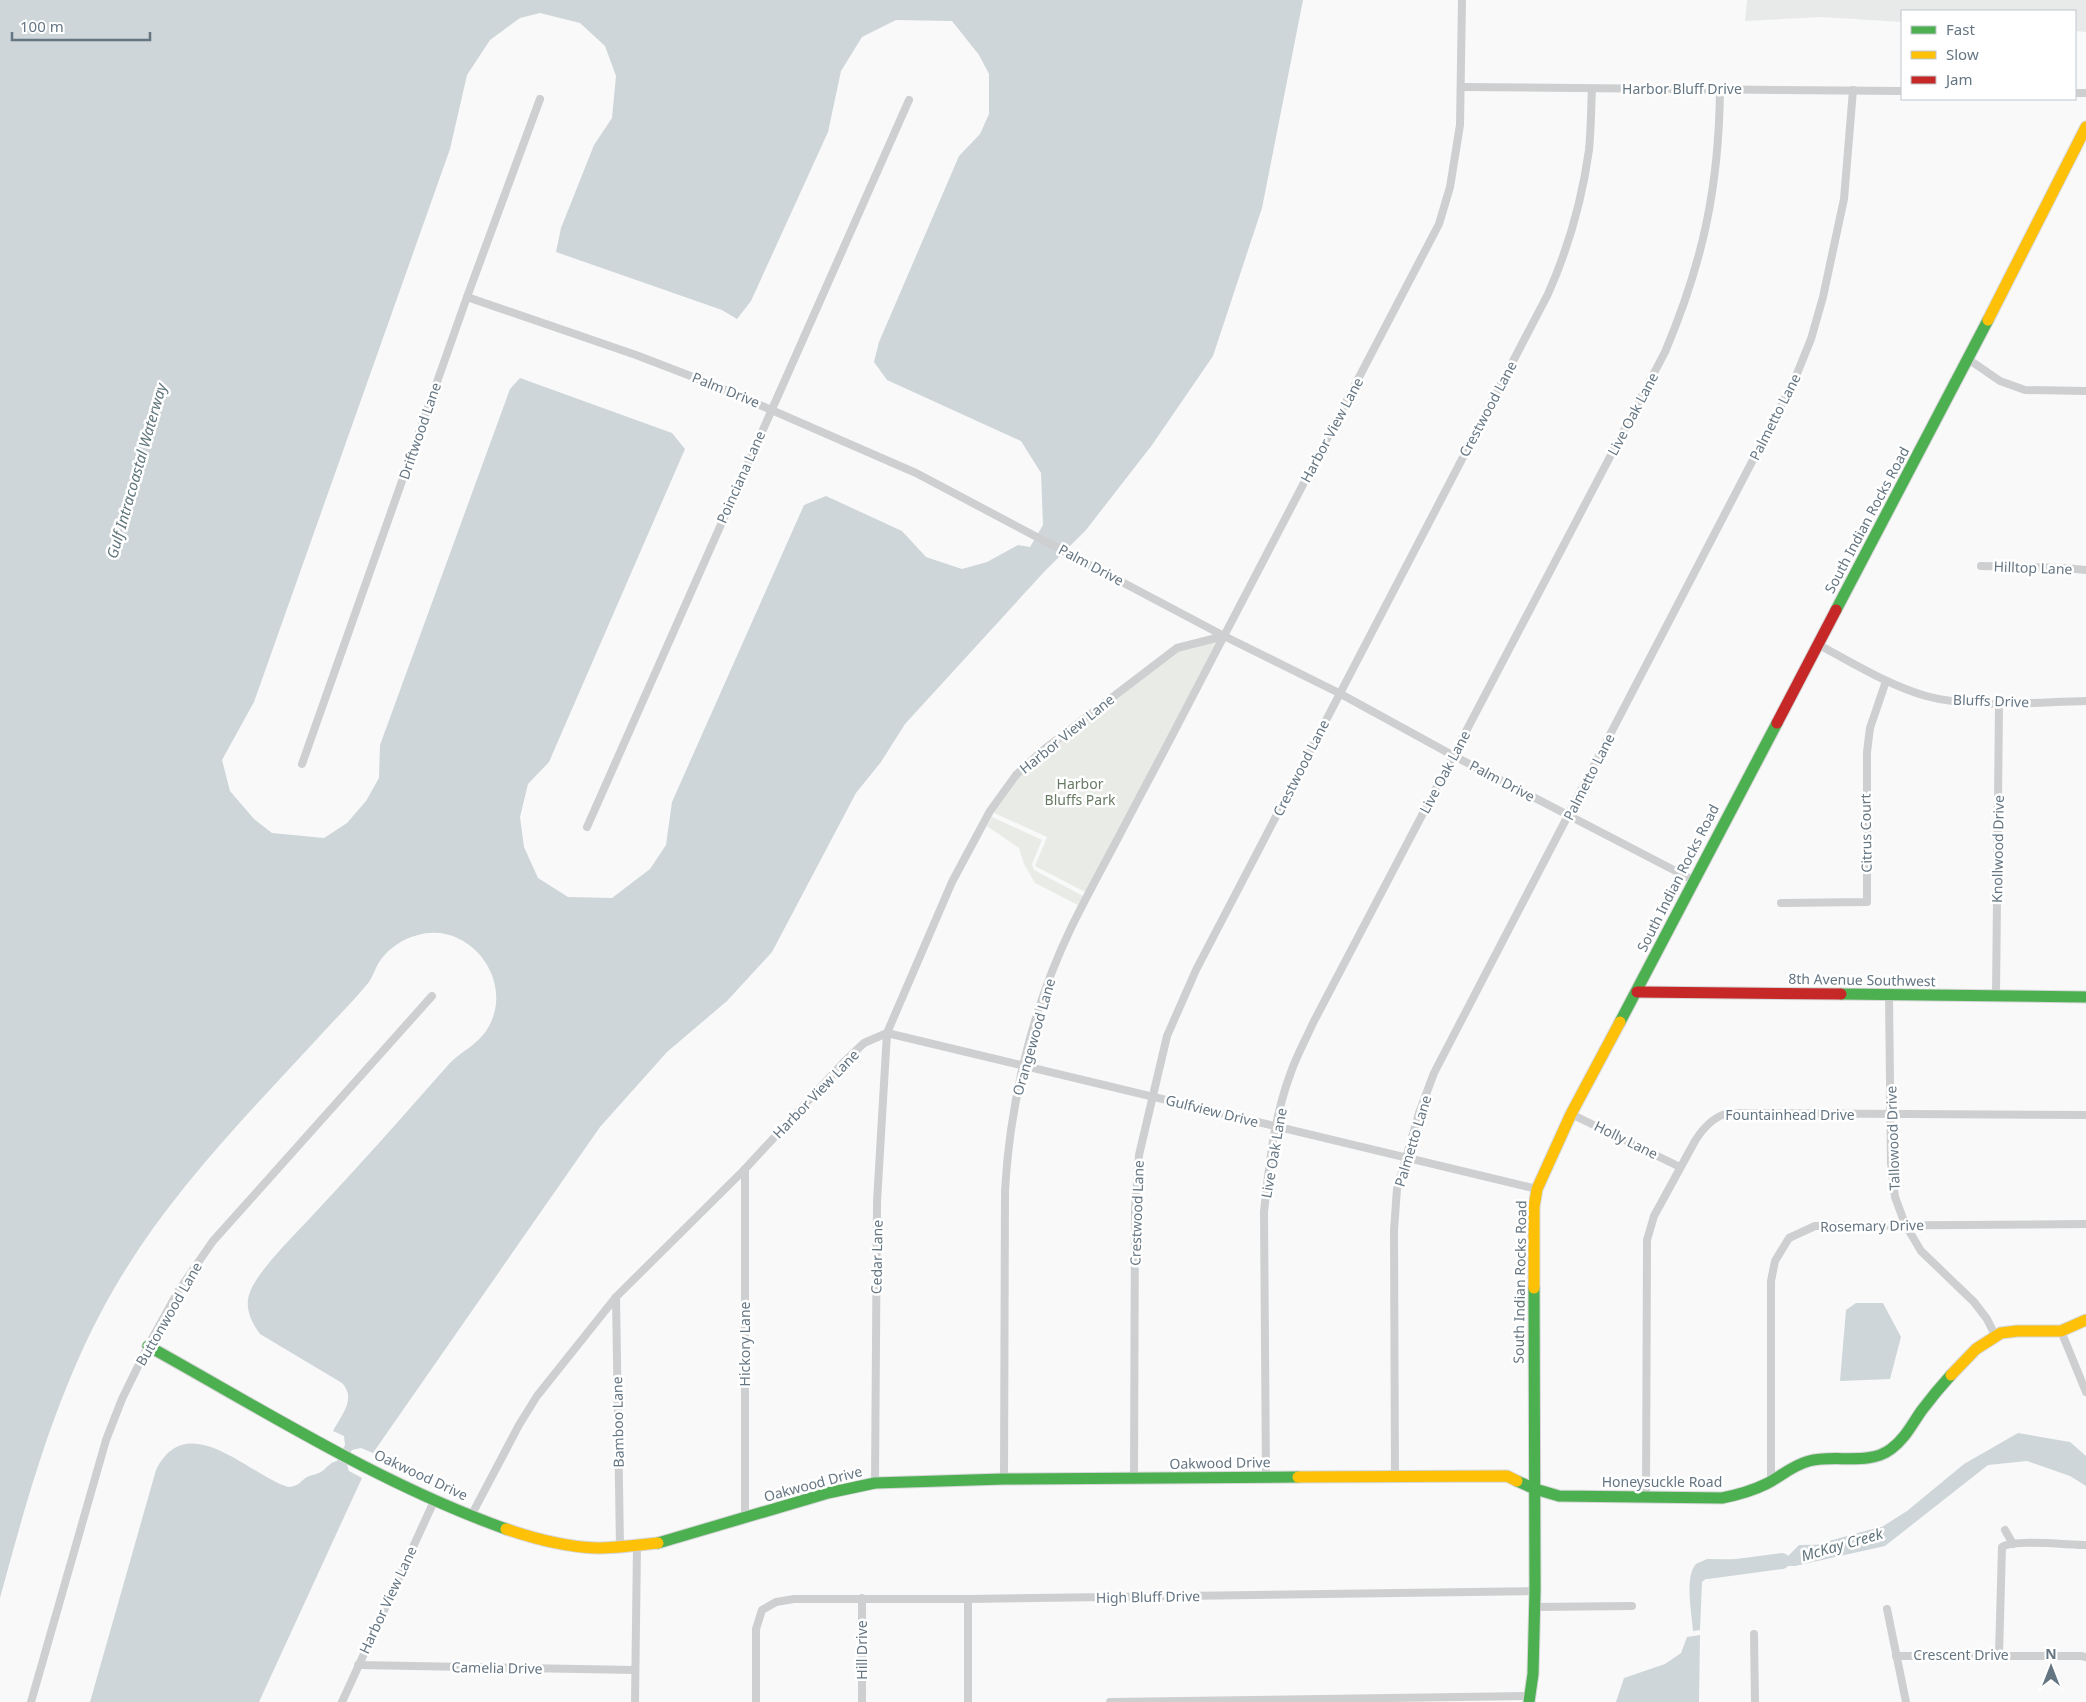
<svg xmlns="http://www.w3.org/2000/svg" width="2086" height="1702" font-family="'Noto Sans',sans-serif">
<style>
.built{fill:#e8e9e9}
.green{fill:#e8ebe6}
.water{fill:#ced6d9;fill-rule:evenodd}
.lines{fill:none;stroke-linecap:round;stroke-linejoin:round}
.river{stroke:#ced6d9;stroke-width:16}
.fast-casing{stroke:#d5d6d7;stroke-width:13}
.slow-casing{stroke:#d5d6d7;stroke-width:13}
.jam-casing{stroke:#d5d6d7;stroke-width:13}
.street{stroke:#cecfd0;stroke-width:8}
.fast{stroke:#4caf50;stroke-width:11}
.slow{stroke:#ffc107;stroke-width:11}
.jam{stroke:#c62828;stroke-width:11}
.labels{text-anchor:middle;stroke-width:5;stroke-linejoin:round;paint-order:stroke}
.street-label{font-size:14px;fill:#657683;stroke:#fff}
.park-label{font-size:14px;fill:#687a64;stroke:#fff}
.water-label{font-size:15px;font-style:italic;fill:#60757c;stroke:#fff}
</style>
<rect width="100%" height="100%" fill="#f9f9f9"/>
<!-- built -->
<path class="built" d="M1747,0h339v32l-11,-1v-20h-173v11l-81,-5 -76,4z"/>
<!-- green -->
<g class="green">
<path d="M1224,636l-135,258 -54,-28 12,-29 -57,-26 26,-36 161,-127z"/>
<path d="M992,817l50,23 -10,24 2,6 49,26 -5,9 -43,-22 -11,-19 -5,-16 -32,-22z"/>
</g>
<!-- water -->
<g class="water">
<path d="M0,0h1303l-41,208 -49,148 -61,89 -66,85 -42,42 -139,152 -24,38 -25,31 -84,159 -45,49 -60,51 -67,75 -227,326 -12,-5 -9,2 -6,11 3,10 13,7 -103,224h-169l66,-232c31,-63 92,4 132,17 13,-1 11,-6 21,-11 4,-1 8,-2 12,-4 7,-5 8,-9 16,-11l8,-16 -1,-9 -11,-5c8,-15 24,-33 9,-48l-82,-49c-9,-12 -16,-27 -10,-42 7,-20 46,-59 62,-76 47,-50 92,-101 137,-152 16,-16 32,-20 42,-42 21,-46 -24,-101 -73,-87 -16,4 -31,14 -40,29 -3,5 -5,12 -9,18 -12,15 -27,30 -40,44 -76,83 -157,163 -214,261 -56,96 -86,204 -115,311zM540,13l40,10 25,23 11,30 -4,42 -18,27 -33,83 -5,24 166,58 15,9 14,-18 77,-169 13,-61 21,-34 34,-17 56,1 27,34 10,19v40l-9,20 -21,22 -80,186 -5,20 13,18 134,61 20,32 2,52 -13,22 -12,-2 -31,17 -25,7 -36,-12 -24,-26 -76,-35 -22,9 -132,297 -6,43 -16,24 -38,29 -44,-1 -30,-19 -14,-31 -4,-30 8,-33 21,-22 136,-313 -13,-16 -152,-55 -10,11 -130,356 -1,33 -13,23 -19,22 -23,15 -52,-5 -18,-14 -24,-28 -8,-31 32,-58 196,-553 17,-74 23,-35 30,-22z"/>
<path d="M1856,1303h27l18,34 -11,42 -50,2 6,-71z"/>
<path d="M2018,1433l52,9 16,14v30l-16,-10 -43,-15 -39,4 -103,81 -90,20 -50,-1 -30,6 -13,11 -2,48 -7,1c-1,-17 -9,-54 3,-67 3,-2 8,-3 11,-5l77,1 15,-15 56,-1 52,-33 57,-47z"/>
<path d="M1700,1635l-1,67h-83l8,-24 41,-14 16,-11 6,-16z"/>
</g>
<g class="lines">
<!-- river -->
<g class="river">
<path d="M1823,1551l58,-16"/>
<path d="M1707,1571l75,-10"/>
</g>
<!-- fast casing -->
<g class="fast-casing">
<g id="fast">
<path d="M1836,610l152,-290"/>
<path d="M1841,994l245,3"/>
<path d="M1620,1022l157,-299"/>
<path d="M148,1346c117,65 232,138 358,183"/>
<path d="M1517,1481l18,8 24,7 163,2c15,-3 30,-7 44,-14 14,-7 27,-19 43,-23 26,-7 60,5 82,-12 14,-10 21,-25 31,-39 9,-12 19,-24 29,-35"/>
<path d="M658,1543l170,-50 47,-10 129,-4 294,-2"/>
<path d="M1529,1702l4,-28 2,-83 -1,-303"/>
</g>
</g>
<!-- slow casing -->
<g class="slow-casing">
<g id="slow">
<path d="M1988,320l98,-193"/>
<path d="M1534,1288v-81l3,-18 34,-75 49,-92"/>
<path d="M1951,1375l25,-26 25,-16 16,-2h44l25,-11"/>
<path d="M1298,1477l209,-1 10,5"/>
<path d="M506,1529c29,10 60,18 91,19 20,0 41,-3 61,-5"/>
</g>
</g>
<!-- jam casing -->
<g class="jam-casing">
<g id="jam">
<path d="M1777,723l59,-113"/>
<path d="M1637,992l204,2"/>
</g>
</g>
<!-- street -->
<g class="street">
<path d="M1461,87l441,4"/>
<path d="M2075,93h11"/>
<path d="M467,297l169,58 78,30 202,88 308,163 115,57 115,63 239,124"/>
<path d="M1968,359l32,22 25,9 61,1"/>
<path d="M1981,566l84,2 21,2"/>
<path d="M1819,645c34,18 69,40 107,51 47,13 110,6 160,5"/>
<path d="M302,764l165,-467 73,-198"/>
<path d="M587,827l322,-727"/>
<path d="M1781,903l86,-1v-150l3,-24 16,-47"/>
<path d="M1889,996l2,167 4,34 10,27 16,27 53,51 13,17 8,16"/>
<path d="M1996,996l3,-293"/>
<path d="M1571,1114l109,53"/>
<path d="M616,1297l4,250"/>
<path d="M2061,1331l25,61"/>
<path d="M1266,1477l-2,-265c5,-47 10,-95 27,-140 6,-17 15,-33 22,-49l352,-671c38,-90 54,-165 55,-263"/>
<path d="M1395,1478l-1,-248 3,-41 22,-76 15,-40 360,-692 17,-42 12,-42 21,-98 9,-109"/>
<path d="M1004,1479l1,-288c5,-89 27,-182 66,-263 18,-37 39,-74 58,-111 32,-60 64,-121 95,-181"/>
<path d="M1134,1479l1,-271 4,-53 28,-119 29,-66 352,-676c20,-45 34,-94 41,-144 2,-20 2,-41 3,-61"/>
<path d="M1771,1482v-201l4,-20 14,-23 26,-12 271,-2"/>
<path d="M875,1483l2,-281 10,-169 650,156"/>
<path d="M1646,1498l1,-258 7,-24 41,-75c8,-13 18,-24 33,-28l358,2"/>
<path d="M471,1516l48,-91 18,-29 79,-99 129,-128 99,-107 20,-19 23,-10 65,-151 38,-71 26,-36 26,-24 135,-103 47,-12 215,-412 11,-37 10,-62 2,-125"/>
<path d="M745,1519v-350"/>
<path d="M2005,1530l8,14"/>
<path d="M862,1598v104"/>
<path d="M968,1599v103"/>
<path d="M1534,1607l98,-1"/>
<path d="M1887,1609l19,93"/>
<path d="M1754,1634l1,68"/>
<path d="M1999,1655l3,-108c13,-8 66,-2 84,-2"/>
<path d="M1896,1656h185l5,1"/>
<path d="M358,1665l277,5"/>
<path d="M31,1702l75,-262 16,-41 26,-53 31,-56 34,-49 219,-245"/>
<path d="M342,1702l93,-203"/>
<path d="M635,1702l2,-156"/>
<path d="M756,1702v-73l6,-19 14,-8 18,-3h174l567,-8"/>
<path d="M1110,1702l420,-6"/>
</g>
<!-- fast -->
<use href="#fast" class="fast"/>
<!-- slow -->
<use href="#slow" class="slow"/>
<!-- jam -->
<use href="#jam" class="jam"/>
</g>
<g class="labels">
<!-- street labels -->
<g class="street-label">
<text x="1682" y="94">Harbor Bluff Drive</text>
<text transform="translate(726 390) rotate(22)" y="5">Palm Drive</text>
<text transform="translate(1488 409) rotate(-62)" y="5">Crestwood Lane</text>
<text transform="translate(1633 414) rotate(-62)" y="5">Live Oak Lane</text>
<text transform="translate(1775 417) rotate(-63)" y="5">Palmetto Lane</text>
<text transform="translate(1332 430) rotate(-62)" y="5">Harbor View Lane</text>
<text transform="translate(420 431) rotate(-71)" y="5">Driftwood Lane</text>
<text transform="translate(741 477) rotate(-66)" y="5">Poinciana Lane</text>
<text transform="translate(1867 520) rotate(-62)" y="5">South Indian Rocks Road</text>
<text transform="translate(1091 565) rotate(28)" y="5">Palm Drive</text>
<text transform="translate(2033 568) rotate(2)" y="5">Hilltop Lane</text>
<text transform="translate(1991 701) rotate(2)" y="5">Bluffs Drive</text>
<text transform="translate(1067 734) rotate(-39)" y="5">Harbor View Lane</text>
<text transform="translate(1301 768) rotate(-63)" y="5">Crestwood Lane</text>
<text transform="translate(1445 772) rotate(-62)" y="5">Live Oak Lane</text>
<text transform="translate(1589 777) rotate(-63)" y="5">Palmetto Lane</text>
<text transform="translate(1502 781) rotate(28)" y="5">Palm Drive</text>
<text transform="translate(1866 833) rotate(-91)" y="5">Citrus Court</text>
<text transform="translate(1998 849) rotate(-89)" y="5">Knollwood Drive</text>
<text transform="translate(1678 878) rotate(-63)" y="5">South Indian Rocks Road</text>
<text transform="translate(1862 980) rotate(1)" y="5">8th Avenue Southwest</text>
<text transform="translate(1034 1037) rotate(-74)" y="5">Orangewood Lane</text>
<text transform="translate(816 1094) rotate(-46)" y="5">Harbor View Lane</text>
<text transform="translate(1212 1111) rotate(14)" y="5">Gulfview Drive</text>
<text x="1790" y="1120">Fountainhead Drive</text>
<text transform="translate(1893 1138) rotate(-92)" y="5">Tallowood Drive</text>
<text transform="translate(1626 1140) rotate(26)" y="5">Holly Lane</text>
<text transform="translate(1413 1141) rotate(-73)" y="5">Palmetto Lane</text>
<text transform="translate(1274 1153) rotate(-80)" y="5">Live Oak Lane</text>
<text transform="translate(1137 1213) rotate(-88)" y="5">Crestwood Lane</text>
<text transform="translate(1872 1226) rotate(-1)" y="5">Rosemary Drive</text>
<text transform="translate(877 1257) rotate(-89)" y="5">Cedar Lane</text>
<text transform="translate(1520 1282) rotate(-89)" y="5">South Indian Rocks Road</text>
<text transform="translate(169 1314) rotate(-60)" y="5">Buttonwood Lane</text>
<text transform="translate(745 1344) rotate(-90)" y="5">Hickory Lane</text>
<text transform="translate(618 1422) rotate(-91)" y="5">Bamboo Lane</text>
<text transform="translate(1220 1463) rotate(-1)" y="5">Oakwood Drive</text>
<text transform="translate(421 1475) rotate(25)" y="5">Oakwood Drive</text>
<text x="1662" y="1487">Honeysuckle Road</text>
<text transform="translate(813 1484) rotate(-15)" y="5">Oakwood Drive</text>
<text transform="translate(1148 1597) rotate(-1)" y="5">High Bluff Drive</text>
<text transform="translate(388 1600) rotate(-65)" y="5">Harbor View Lane</text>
<text transform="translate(862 1650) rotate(-90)" y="5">Hill Drive</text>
<text x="1961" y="1660">Crescent Drive</text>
<text transform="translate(497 1668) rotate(1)" y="5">Camelia Drive</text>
</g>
<!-- park labels -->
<g class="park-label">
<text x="1080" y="789">Harbor<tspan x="1080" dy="16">Bluffs Park</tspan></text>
</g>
<!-- water labels -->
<g class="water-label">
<text transform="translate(137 471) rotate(-74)" y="5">Gulf Intracoastal Waterway</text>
<text transform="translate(1842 1545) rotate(-16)" y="5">McKay Creek</text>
</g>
</g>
<!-- legend -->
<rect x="1901" y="10" width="175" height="90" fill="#ffffff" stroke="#c1c8cd"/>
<rect x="1911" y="26" width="25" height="8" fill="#4caf50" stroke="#c1c8cd"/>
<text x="1946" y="35" font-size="15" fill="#657683">Fast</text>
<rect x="1911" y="51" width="25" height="8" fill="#ffc107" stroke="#c1c8cd"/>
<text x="1946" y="60" font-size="15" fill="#657683">Slow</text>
<rect x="1911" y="76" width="25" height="8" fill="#c62828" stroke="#c1c8cd"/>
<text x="1946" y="85" font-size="15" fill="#657683">Jam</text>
<!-- north arrow -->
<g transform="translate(2051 1667)" stroke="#ffffff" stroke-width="4" paint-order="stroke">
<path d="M0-4L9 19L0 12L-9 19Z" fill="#657683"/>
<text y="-8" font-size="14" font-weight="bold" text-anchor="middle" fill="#657683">N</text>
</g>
<!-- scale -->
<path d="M12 32v8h138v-8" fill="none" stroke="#657683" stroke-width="2.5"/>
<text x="20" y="32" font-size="15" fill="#657683" stroke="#ffffff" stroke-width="4" paint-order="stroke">100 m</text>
</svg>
